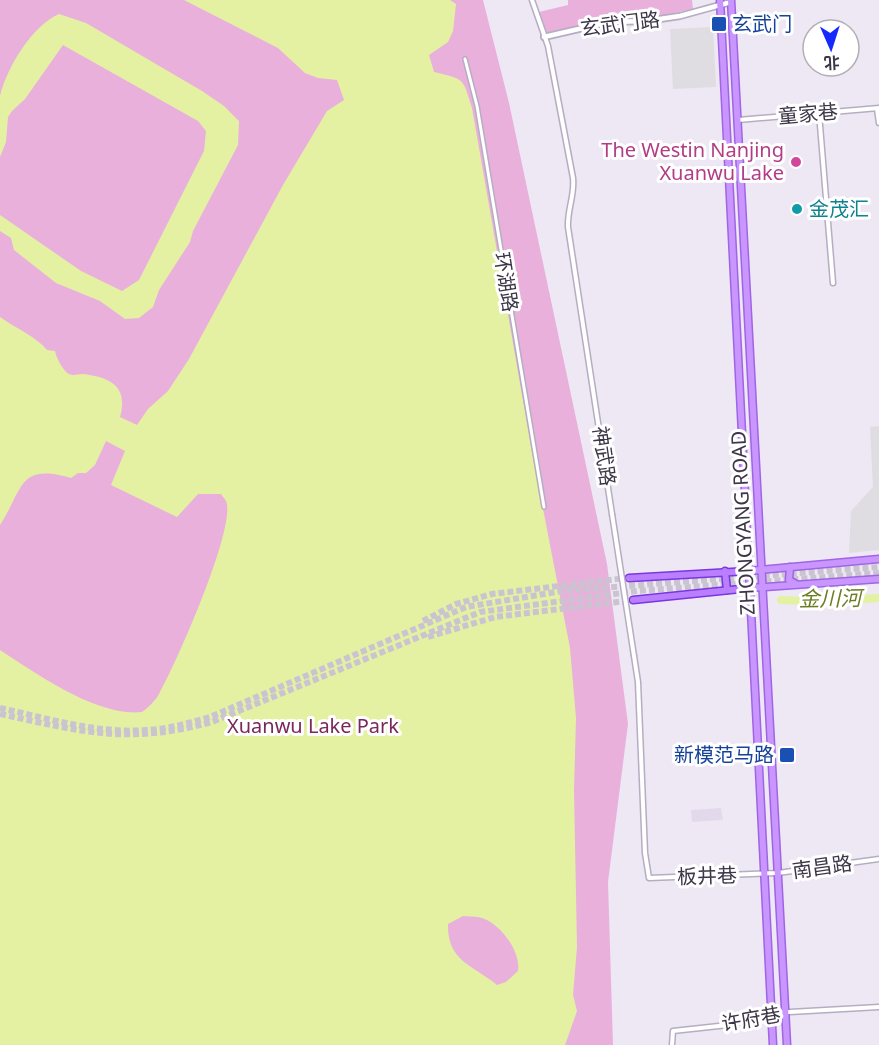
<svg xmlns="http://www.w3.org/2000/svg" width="879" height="1045" font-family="'Noto Sans','Noto Sans SC',sans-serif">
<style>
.residential{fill:#e2daec}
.green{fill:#e9b0dc}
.parking{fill:#dfdce2}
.water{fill:#e4f1a3;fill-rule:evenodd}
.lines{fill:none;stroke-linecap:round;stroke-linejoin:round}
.river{stroke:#e4f1a3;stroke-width:8}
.trunk-tunnel{stroke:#cac4d1;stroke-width:6;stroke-dasharray:6 3;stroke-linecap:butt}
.pedestrian-casing{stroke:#b6adc3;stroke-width:6}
.minor-casing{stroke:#b6adc3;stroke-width:7}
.tertiary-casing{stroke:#b6adc3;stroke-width:8}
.primary-casing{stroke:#a164e5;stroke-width:9}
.trunk-casing{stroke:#7a36e0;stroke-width:9}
.pedestrian{stroke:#fff;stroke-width:3}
.minor{stroke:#fff;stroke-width:4}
.tertiary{stroke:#fff;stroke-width:4.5}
.primary{stroke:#c996ff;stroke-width:6}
.trunk{stroke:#ba7fff;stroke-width:6}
.minor-bridge-casing{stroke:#b6adc3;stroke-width:7;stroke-linecap:butt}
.minor-bridge{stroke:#fff;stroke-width:4}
.transit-dot{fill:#1a4fb4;stroke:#fff;stroke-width:2}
.hotel-dot{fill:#d1479c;stroke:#fff;stroke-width:2}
.culture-dot{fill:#0f9aa8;stroke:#fff;stroke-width:2}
.labels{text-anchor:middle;stroke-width:6;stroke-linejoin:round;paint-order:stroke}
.street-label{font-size:20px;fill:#3d3647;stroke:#fff}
.transit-label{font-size:20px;fill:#164399;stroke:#fff;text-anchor:start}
.hotel-label{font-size:20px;fill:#b23c85;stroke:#fff;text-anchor:end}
.culture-label{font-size:20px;fill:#0d838f;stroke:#fff;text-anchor:start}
.park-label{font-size:20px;fill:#7a285a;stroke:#fff}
.water-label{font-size:21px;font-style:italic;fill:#6b7c23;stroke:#fff}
</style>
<rect width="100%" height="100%" fill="#ede8f4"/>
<!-- residential -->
<path class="residential" d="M721,808l2,12 -31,2 -1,-12z"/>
<!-- green -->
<g class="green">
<path d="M0,0h483l26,103 98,461 21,160 -20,158 5,163h-613z"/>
<path d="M568,0h124l1,9 -43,9 -42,2 -63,13 -6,-21 29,-7z"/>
</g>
<!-- parking -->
<g class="parking">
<path d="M713,27l3,60 -43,2 -3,-60z"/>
<path d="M879,426v124l-30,3 2,-42 22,-24 -3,-60z"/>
</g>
<!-- water -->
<g class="water">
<path d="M184,0h266l6,4 -3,27 -5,11 -19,13 5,17c31,8 28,4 38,36l60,344 38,196 6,70 -2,73 3,156 -4,48 4,16 -12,34h-565v-395c37,24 97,67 142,62 8,-6 14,-12 18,-20 16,-28 77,-166 66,-191 -1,-2 -4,-5 -5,-7h-23l-21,23 -66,-32 14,-34 -19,-10 -11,24 -9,8h-8l-7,5c-53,-15 -47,10 -71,47v-208c15,11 37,20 47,33l8,1c1,6 8,20 14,23 5,2 9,0 14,0 26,3 46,12 37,43l17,8 11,-16 20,-18 21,-32 94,-174 44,-74 17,-11 -7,-20 -19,-2 -13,-5 -27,-25zM463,916c6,1 13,0 19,2 19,6 39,34 36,53l-12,11 -9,3c-25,-20 -50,-24 -49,-61z"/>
<path d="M59,14l27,9 116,68 22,15 15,15 -1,24 -45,86 -3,11 -31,48 -6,17 -14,11 -14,1 -25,-18 -44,-18 -42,-33 -3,-12 -11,-7v-16l81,56 41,20 17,-11 65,-129 2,-20 -8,-10 -135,-76 -38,54 -13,12 -4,6 -2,25 -6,15c0,-19 0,-43 0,-61 7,-29 32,-70 59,-82z"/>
<path d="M879,594v8l-81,6 -1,-10z"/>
</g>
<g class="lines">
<!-- river -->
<path class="river" d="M781,600l27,1"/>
<!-- trunk-tunnel -->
<g class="trunk-tunnel">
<path d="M423,621l33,-17 36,-10 134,-16"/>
<path d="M428,637l67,-20 138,-17"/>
<path d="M0,708c47,10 98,26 146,22 22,-1 43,-7 64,-13l256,-110 96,-16 317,-24"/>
<path d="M0,714c83,18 128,31 212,8l268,-110 157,-21 242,-18"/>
</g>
<!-- pedestrian casing -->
<g class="pedestrian-casing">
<path id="pedestrian" d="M465,59l12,47 67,401"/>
</g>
<!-- minor casing -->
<g class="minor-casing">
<g id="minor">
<path d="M532,0l16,46 25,132c2,17 -6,32 -5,49l44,287"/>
<path d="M877,109l2,14"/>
<path d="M819,113l14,170"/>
<path d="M738,120l141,-12"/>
<path d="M634,656l4,26 7,171 4,25 129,-5 101,-14"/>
<path d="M672,1045l1,-14 55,-6 44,-12 107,-6"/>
</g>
</g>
<!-- tertiary casing -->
<g class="tertiary-casing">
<path id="tertiary" d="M544,37l65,-15 37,-1 34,-5 51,-14"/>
</g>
<!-- primary casing -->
<g class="primary-casing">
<g id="primary">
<path d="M720,0l53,1045"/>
<path d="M731,0l56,1045"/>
<path d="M790,567l-1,13 7,4"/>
<path d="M749,571l130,-12"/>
<path d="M750,588l129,-9"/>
</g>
</g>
<!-- trunk casing -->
<g class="trunk-casing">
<g id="trunk">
<path d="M725,571l2,19"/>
<path d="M629,578l120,-7"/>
<path d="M633,600l117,-12"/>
</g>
</g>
<!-- pedestrian -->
<use href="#pedestrian" class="pedestrian"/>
<!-- minor -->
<use href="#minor" class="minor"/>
<!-- tertiary -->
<use href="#tertiary" class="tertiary"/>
<!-- primary -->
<use href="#primary" class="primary"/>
<!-- trunk -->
<use href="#trunk" class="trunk"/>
<!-- minor-bridge casing -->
<g class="minor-bridge-casing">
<path id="minor-bridge" d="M612,514l22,142"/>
</g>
<!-- minor-bridge -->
<use href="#minor-bridge" class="minor-bridge"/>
</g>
<!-- markers -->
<g class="transit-dot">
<rect x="711" y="16" width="16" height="16" rx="3"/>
<rect x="779" y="747" width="16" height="16" rx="3"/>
</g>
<circle class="hotel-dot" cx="796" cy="162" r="6"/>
<circle class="culture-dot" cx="797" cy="209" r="6"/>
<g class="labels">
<!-- street labels -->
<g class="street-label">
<text transform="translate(620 24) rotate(-7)" y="7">玄武门路</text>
<text transform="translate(808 114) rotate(-5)" y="7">童家巷</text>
<text transform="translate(506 282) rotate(81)" y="7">环湖路</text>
<text transform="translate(604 456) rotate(82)" y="7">神武路</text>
<text transform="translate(743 523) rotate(-93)" y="7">ZHONGYANG ROAD</text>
<text transform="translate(822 867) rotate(-8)" y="7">南昌路</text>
<text transform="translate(707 876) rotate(-2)" y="7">板井巷</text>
<text transform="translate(751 1019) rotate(-10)" y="7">许府巷</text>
</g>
<!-- transit labels -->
<g class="transit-label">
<text x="732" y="31">玄武门</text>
<text x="774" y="762" text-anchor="end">新模范马路</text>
</g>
<!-- hotel labels -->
<g class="hotel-label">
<text x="784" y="157">The Westin Nanjing<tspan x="784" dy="23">Xuanwu Lake</tspan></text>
</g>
<!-- culture labels -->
<g class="culture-label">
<text x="809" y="216">金茂汇</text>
</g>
<!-- park labels -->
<g class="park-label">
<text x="313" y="733">Xuanwu Lake Park</text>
</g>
<!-- water labels -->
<g class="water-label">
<text transform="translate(830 599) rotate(-1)" y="7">金川河</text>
</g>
</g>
<!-- north arrow -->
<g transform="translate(831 48) rotate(177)"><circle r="28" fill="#ffffff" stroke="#b1afb5" stroke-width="1.5"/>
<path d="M0-4.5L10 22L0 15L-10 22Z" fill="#1629fd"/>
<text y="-9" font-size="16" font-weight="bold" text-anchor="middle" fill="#3d3647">北</text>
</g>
</svg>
